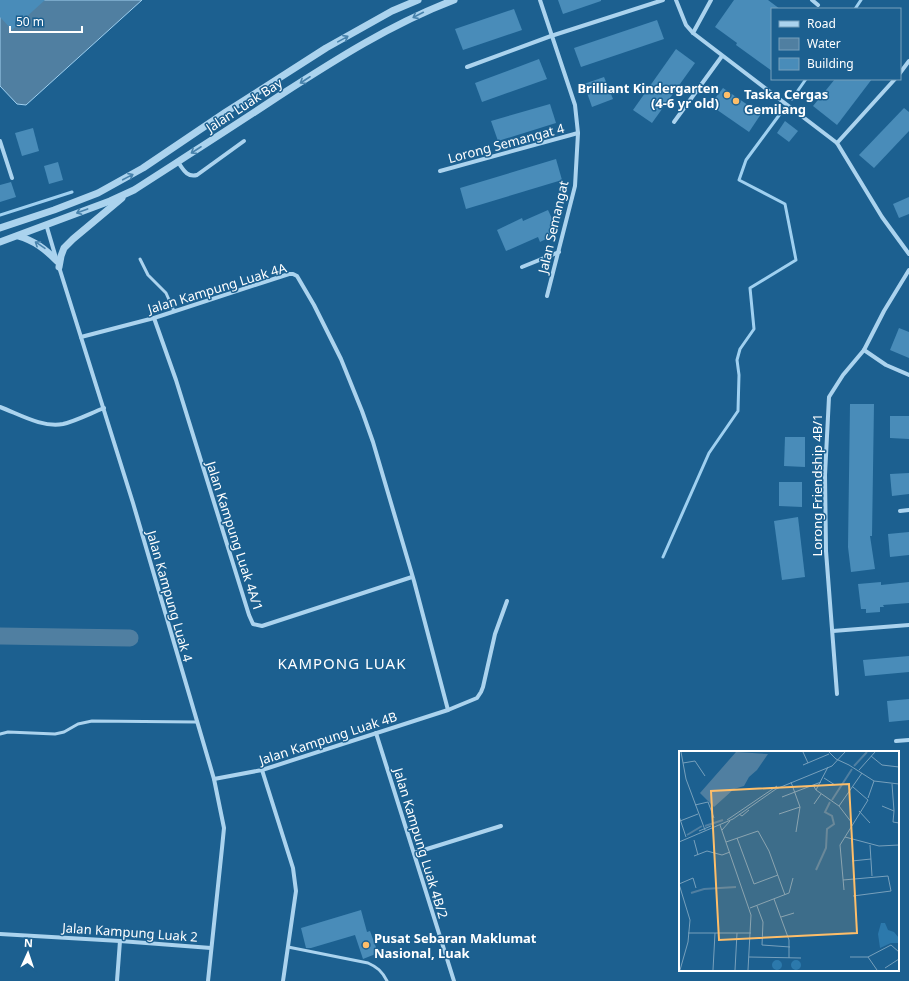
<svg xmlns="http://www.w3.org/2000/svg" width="909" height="981" font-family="'Noto Sans',sans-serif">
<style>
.water{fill:#507fa1;stroke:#9fd0f0}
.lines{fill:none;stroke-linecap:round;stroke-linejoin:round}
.stream{stroke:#9fd0f0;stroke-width:3}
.river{stroke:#507fa1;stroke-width:17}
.building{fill:#498cb9}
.service{stroke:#abd3ee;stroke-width:3}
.minor{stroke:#abd3ee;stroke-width:4}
.tertiary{stroke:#abd3ee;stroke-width:7}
.oneway{stroke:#4782ac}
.poi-dot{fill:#febe69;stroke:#1c6090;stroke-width:1.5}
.labels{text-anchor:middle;stroke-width:3;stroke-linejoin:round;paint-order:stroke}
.poi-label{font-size:13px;font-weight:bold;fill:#fff;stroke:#1c6090;text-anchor:start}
.street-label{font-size:13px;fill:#fff;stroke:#1c6090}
.quarter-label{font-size:15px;letter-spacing:1px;fill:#fff;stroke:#1c6090}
.inset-river{fill:none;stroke:#507fa1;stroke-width:2}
.inset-road{fill:none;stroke:#77a0bc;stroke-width:1}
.view{fill:#febe69;fill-opacity:0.15;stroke:#febe69;stroke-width:2}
.inset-edge{fill:none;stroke:#fff;stroke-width:2}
</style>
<rect width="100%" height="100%" fill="#1c6090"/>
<!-- water -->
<path class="water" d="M0,0h142l-116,105 -9,-1 -17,-18z"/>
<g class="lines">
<!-- stream -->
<g class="stream">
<path d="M855,9l6,-9"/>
<path d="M792,99l14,-20"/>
<path d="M0,215l72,-23"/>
<path d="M663,557l46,-104 29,-42 1,-36 -2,-15 3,-11 14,-20 -4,-41 46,-28 -11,-56 -46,-24 7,-20 34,-46"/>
</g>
<!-- river -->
<path class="river" d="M0,636l130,2"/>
</g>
<!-- building -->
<g class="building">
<path d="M0,0h45l-33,30 -12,-13z"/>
<path d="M558,0h43v1l-38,13z"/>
<path d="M734,0h34l12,9h-8v62l-36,-26 1,-2 -22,-16z"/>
<path d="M514,9l8,21 -59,20 -8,-21z"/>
<path d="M657,20l7,19 -83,28 -7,-19z"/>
<path d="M676,49l19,14 -43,60 -19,-13z"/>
<path d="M539,59l8,20 -65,23 -7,-19z"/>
<path d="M604,77l9,22 -21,8 -8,-23z"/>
<path d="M835,79h37l-35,46 -24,-19z"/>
<path d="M723,88l38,26 -12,18 -39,-27z"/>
<path d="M550,104l6,19 -58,18 -7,-20z"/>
<path d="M904,108l5,4v19l-35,37 -15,-13z"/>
<path d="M785,121l13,10 -9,11 -12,-9z"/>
<path d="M33,128l6,23 -17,5 -7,-23z"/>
<path d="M556,159l6,21 -96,29 -6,-21z"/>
<path d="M58,162l5,18 -14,4 -5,-18z"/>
<path d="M11,182l5,15 -16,5v-17z"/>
<path d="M909,197v17l-10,4 -6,-14z"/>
<path d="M548,210l8,17 -8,11 -8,4 -2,-5 -32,14 -9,-21 25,-12 1,3z"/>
<path d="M899,328l10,4v26l-19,-8z"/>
<path d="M850,404h24l-2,132h-2l5,33 -24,3 -3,-25z"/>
<path d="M890,416h19v23l-19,-1z"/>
<path d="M785,437h20v30l-21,-1z"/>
<path d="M909,473v21l-17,2 -2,-22z"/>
<path d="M779,482h23v25l-23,-1z"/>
<path d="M798,517l7,60 -23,3 -8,-59z"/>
<path d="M909,532v23l-19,2 -2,-23z"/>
<path d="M881,582v3l28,-3v21l-26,2 1,2h-4v5l-14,1v-4h-5l-3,-25z"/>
<path d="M909,656v16l-44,4 -2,-16z"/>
<path d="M909,699v21l-20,2 -2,-21z"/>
<path d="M361,910l6,22 3,-1 8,22 -15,6 -8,-24 -44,13h-5l-5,-20z"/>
</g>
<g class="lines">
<!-- service -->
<g class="service">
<path d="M140,259l8,16 18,18 8,18"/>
<path d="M0,734l8,-2 47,2 9,-2 14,-8 14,-3 104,1"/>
<path d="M288,947l80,16c9,4 14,8 19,18"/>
</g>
<!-- minor -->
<g class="minor">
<path d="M540,0l35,105 3,28 -3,53 -28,110"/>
<path d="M676,0l10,25 7,8 144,110 45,74 27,37"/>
<path d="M812,0l6,5"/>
<path d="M693,33l18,-33"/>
<path d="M467,67l84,-31 112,-36"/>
<path d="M900,73l9,-12"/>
<path d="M674,122l48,-66"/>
<path d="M0,141l12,37"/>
<path d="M837,143l58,-64"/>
<path d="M178,162c5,7 9,16 19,13l47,-34"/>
<path d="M440,171l138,-38"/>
<path d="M46,224l10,34"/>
<path d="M59,267l74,236 81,276 10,49 -2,20 -14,133"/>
<path d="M522,267l37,-15"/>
<path d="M154,318l22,62 73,235 4,9 9,2 150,-49"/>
<path d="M81,337l73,-19 135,-44h4l4,2 17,29 27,54 21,52 11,31 41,139 34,129"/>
<path d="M864,350l22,15 23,10"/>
<path d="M0,407c19,7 42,21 63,17 13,-3 28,-11 41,-16"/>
<path d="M900,511l9,-1"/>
<path d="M833,631l76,-6"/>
<path d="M837,694l-11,-143 -1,-76 4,-78 14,-22 21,-25 20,-39 25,-41"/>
<path d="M376,733l78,248"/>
<path d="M896,741l13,-1"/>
<path d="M262,770l31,98 3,23 -13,90"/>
<path d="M214,779l48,-9 186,-60 29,-12 4,-6 2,-5 12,-53 12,-33"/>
<path d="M414,853l87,-27"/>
<path d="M0,934l120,7 91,7"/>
<path d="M117,981l3,-40"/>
</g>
<!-- tertiary -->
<g class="tertiary">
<path d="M0,228l54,-18 44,-17 45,-25 83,-56 100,-64 66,-37 26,-11"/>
<path d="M18,236c17,5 27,13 39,25"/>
<path d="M0,242l110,-41 24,-11c48,-31 97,-62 145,-94 56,-36 112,-72 175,-96"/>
<path d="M59,267l2,-11 3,-8 9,-9 49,-41"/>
</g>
</g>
<!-- one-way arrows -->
<defs><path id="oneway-shaft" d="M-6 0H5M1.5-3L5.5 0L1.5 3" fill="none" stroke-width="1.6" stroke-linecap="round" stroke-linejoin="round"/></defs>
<g class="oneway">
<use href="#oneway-shaft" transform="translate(418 15) rotate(153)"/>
<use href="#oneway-shaft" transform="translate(343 39) rotate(-29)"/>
<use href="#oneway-shaft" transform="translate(305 80) rotate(147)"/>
<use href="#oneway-shaft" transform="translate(196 150) rotate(147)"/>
<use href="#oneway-shaft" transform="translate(128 177) rotate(-28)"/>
<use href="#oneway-shaft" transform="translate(82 211) rotate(160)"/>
<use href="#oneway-shaft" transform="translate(40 245) rotate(-146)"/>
</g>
<!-- markers -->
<g class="poi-dot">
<circle cx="727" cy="95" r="4"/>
<circle cx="736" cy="101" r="4"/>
<circle cx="366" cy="945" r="4"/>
</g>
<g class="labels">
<!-- poi labels -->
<g class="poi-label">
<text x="719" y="93" text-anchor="end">Brilliant Kindergarten<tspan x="719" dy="15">(4-6 yr old)</tspan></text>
<text x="744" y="99">Taska Cergas<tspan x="744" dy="15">Gemilang</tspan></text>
<text x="374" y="943">Pusat Sebaran Maklumat<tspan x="374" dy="15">Nasional, Luak</tspan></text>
</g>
<!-- street labels -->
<g class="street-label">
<text transform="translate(244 105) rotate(-33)" y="5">Jalan Luak Bay</text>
<text transform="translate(506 143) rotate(-15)" y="5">Lorong Semangat 4</text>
<text transform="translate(553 227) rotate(-77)" y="5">Jalan Semangat</text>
<text transform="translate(217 288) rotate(-17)" y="5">Jalan Kampung Luak 4A</text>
<text transform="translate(817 485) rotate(-90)" y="5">Lorong Friendship 4B/1</text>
<text transform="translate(235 536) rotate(72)" y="5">Jalan Kampung Luak 4A/1</text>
<text transform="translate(170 596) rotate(74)" y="5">Jalan Kampung Luak 4</text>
<text transform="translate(328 738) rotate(-18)" y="5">Jalan Kampung Luak 4B</text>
<text transform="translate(421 843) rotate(73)" y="5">Jalan Kampung Luak 4B/2</text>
<text transform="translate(130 932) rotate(4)" y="5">Jalan Kampung Luak 2</text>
</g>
<!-- quarter labels -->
<g class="quarter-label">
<text x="342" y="669">KAMPONG LUAK</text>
</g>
</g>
<!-- overview -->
<g transform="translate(679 751)">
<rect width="220" height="220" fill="#1c6090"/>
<path d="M202,172h4l3,7 6,2 5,6v5h-8l-11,5 -2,-14zM93 214a5 5 0 1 1 10 0a5 5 0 1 1-10 0ZM112 214a5 5 0 1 1 10 0a5 5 0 1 1-10 0Z" fill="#2c79ac"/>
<path d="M57,1l32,2 -11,16 -8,7 -5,9 -10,3 -20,18 -14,-14z" fill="#507fa1"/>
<path class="inset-river" d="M175,15l13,-14M153,49l20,-31M26,75l18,-6M8,84l15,-9M137,119l10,-22 1,-19 7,-5 -2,-8 -7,-4 5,-10M12,142l13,-4 32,-2"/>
<path class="inset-road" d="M2,1l5,27 19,51M124,1l5,11M150,1l7,7 13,6 25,16 25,3M192,5l11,9 17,2M4,12l12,-2 10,15M124,14l26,-11M180,19l16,-18M145,27l11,7M112,31l9,25 -4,25M213,33l2,27M134,34l3,5 23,16 13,17M137,39l12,-23M103,46l39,-15M189,47l6,-17M135,53l7,-10M16,54l13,-3 6,16M160,55l23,-33M203,55l12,5 -1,11 6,1M180,60l11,12M60,63l3,2 7,-6M100,63l21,-7M0,65l7,21M48,69l50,-34M1,70l18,-7M41,74l31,90 -3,55M43,79l8,-9M20,80l12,-5M166,86l34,9 20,-1M58,87l17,46 24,-9M15,89l4,15M0,91l54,-23 43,-30 56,-23 13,-14M47,91l32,-11 11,20 16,44M191,94l2,31M15,105l13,-5 15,4 8,-3M173,110l19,-2M164,129l45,-4 3,15 -38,5M0,133l14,-6 3,10M0,133l11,36 -2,22 -8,28M165,139l-4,-45 28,-45 -15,-13M95,148l15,41v18M78,155l6,16 -1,23 28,2M71,157l39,-15 4,-15M102,166l13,-4M9,182h63M70,206l52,1M171,206h18l9,13M189,206l23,-12 8,7M206,217l14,-9M34,219l2,-37M56,219l2,-37"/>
<path class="view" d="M170,33l8,149 -138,7 -8,-149z"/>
<rect width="220" height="220" class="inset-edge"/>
</g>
<!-- legend -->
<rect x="771" y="8" width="130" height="72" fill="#1c6090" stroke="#77a0bc"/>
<rect x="779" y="21" width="20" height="6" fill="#abd3ee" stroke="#77a0bc"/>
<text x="807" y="28" font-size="12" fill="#ffffff">Road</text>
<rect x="779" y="38" width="20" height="12" fill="#507fa1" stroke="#77a0bc"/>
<text x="807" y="48" font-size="12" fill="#ffffff">Water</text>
<rect x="779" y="58" width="20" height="12" fill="#498cb9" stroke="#77a0bc"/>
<text x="807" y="68" font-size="12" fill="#ffffff">Building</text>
<!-- north arrow -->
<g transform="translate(28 953) rotate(3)" stroke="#1c6090" stroke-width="3" paint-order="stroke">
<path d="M0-3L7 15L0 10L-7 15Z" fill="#ffffff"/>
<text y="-6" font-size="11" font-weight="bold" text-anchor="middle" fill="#ffffff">N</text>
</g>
<!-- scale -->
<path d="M10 26v6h72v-6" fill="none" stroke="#ffffff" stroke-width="2"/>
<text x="16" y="26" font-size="12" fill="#ffffff" stroke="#1c6090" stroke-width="3" paint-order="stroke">50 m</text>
</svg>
